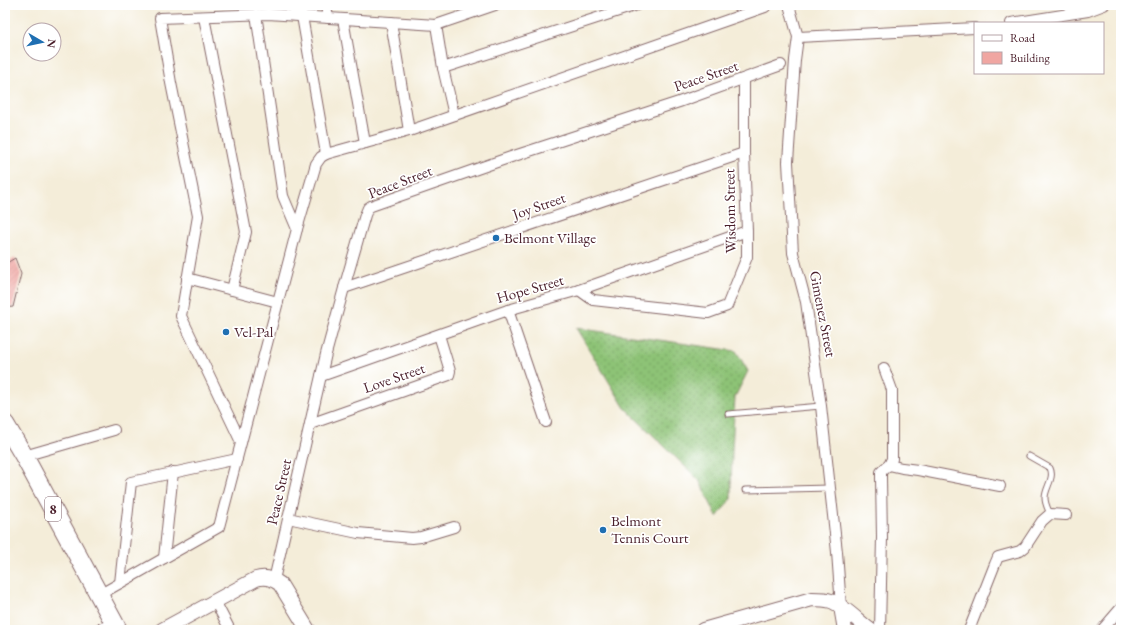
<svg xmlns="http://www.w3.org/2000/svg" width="1126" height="635" font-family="'EB Garamond',serif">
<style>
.grass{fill:url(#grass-dots);stroke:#6c7150}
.building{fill:url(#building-hatch)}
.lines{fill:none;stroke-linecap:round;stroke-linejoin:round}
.lane-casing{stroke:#866768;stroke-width:7}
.street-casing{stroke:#866768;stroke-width:12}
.secondary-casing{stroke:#866768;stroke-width:16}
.highway-casing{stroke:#866768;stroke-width:20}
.lane{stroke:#fff;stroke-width:5}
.street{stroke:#fff;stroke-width:10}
.secondary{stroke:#fff;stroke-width:14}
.highway{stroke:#fff;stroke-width:18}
.poi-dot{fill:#1f6fb2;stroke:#fff;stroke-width:1.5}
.labels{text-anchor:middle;stroke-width:3.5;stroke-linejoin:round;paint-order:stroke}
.shield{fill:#fff;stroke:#80626b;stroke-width:1}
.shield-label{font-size:14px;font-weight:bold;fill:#4a1f2b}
.street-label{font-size:15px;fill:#4a1f2b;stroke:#fff}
.poi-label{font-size:15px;fill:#4a1f2b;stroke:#fff;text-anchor:start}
</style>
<defs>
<pattern id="grass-dots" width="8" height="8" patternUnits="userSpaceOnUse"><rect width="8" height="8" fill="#8dc376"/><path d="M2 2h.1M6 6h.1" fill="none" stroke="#759e61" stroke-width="1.8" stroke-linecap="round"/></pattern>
<pattern id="building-hatch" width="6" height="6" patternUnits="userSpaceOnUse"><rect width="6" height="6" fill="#f0a6a2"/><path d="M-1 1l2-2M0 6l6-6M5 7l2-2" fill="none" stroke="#cf8e8c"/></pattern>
</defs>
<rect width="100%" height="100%" fill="#fff"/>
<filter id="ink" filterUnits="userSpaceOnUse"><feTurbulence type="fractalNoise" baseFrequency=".025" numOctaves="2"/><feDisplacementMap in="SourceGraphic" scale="8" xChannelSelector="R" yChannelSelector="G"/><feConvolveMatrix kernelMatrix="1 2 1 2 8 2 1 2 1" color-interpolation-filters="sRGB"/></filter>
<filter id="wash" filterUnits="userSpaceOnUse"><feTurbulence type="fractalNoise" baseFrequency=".012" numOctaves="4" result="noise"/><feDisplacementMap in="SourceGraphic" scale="16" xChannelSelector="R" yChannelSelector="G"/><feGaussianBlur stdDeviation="0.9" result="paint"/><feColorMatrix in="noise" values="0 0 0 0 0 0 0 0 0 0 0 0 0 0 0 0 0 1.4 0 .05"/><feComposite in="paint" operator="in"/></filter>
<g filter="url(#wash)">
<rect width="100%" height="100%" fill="#f4edd9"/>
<!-- grass -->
<path class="grass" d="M576,328l160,23 12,20 -13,26 -3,54 -1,48 -14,18 -18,-37 -74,-72z"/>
<g id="blocks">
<!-- building -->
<path class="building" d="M15,258l6,16 -8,33 -8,1v-44z"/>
</g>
</g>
<g filter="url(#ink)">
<use href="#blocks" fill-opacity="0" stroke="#866768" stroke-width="1"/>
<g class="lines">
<!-- lane casing -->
<g class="lane-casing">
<g id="lane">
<path d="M728,414l93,-8"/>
<path d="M1029,456l21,12c5,10 -5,20 -5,30 0,6 3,11 5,16"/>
<path d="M745,490l85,-2"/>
</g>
</g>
<!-- street casing -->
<g class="street-casing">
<g id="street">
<path d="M326,5l2,13"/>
<path d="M789,5l9,32 -3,23 -7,102 5,91 13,49 15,104 16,146 4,55"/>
<path d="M256,14l27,182 14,33"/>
<path d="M302,16l24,138"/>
<path d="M204,17l42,215 -14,58"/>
<path d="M343,19l22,124"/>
<path d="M391,22l18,109"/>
<path d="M1011,23l77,-12 16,-6"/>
<path d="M436,25l7,43 11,47"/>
<path d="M798,37l177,-9"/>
<path d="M443,68l194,-63"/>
<path d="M187,278l91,24"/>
<path d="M344,288l400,-135"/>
<path d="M579,290l14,10 115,13 19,-7 20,-49v-26l-3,-78v-74"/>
<path d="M508,310l38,112"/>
<path d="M321,376l187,-66 71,-20 168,-59"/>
<path d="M310,424l139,-49 1,-4 -11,-36"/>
<path d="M241,442l-60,-126 17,-100 -27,-133 -11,-65 108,-4 168,11 59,-20"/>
<path d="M24,456l90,-26"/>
<path d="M889,465l13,3 16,2 82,16"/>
<path d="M288,518l70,15 54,5 9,-1 33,-10"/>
<path d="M164,558l9,-86"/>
<path d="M274,580l52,-226 18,-66 21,-73 3,-7 3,-2 140,-49 168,-55 102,-37"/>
<path d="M120,583l11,-101 106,-23"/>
<path d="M99,595l120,-68 78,-298 19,-65 5,-7 5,-3 83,-23 356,-124v-2"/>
<path d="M215,601l15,29"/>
<path d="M97,630l17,-7"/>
<path d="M880,630l2,-93 -1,-59v-6l4,-4 4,-3 3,-6v-69l-8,-22"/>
<path d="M969,630l26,-66 3,-7 22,-6 5,-4 17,-26 8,-7 16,1"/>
<path d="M1102,630l19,-22"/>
</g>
</g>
<!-- secondary casing -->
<g class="secondary-casing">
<g id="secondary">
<path d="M841,607l4,23"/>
<path d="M162,630l94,-51c9,-3 16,-1 24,5l28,46"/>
<path d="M703,630l109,-31c6,0 13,0 19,2 12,4 28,21 39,29"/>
</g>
</g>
<!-- highway casing -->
<g class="highway-casing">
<path id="highway" d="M5,424l19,32 94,174"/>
</g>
<!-- lane -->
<use href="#lane" class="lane"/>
<!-- street -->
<use href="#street" class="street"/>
<!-- secondary -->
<use href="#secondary" class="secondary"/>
<!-- highway -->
<use href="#highway" class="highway"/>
</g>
</g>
<!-- markers -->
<g class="poi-dot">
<circle cx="496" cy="238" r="4"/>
<circle cx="226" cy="332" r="4"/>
<circle cx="603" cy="530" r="4"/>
</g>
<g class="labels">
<!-- shield labels -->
<rect class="shield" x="45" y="497" width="16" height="24" rx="3"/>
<g class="shield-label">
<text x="53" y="514">8</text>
</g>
<!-- street labels -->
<g class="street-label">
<text transform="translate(706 76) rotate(-19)" y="5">Peace Street</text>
<text transform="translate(400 182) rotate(-21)" y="5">Peace Street</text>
<text transform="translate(539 206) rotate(-19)" y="5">Joy Street</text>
<text transform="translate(730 211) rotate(-91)" y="5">Wisdom Street</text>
<text transform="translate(530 289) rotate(-16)" y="5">Hope Street</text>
<text transform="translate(823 314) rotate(79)" y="5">Gimenez Street</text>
<text transform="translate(394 378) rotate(-19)" y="5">Love Street</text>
<text transform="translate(279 492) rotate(-77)" y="5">Peace Street</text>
</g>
<!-- poi labels -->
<g class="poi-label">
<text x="504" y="243">Belmont Village</text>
<text x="234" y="337">Vel-Pal</text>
<text x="611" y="526">Belmont<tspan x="611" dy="17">Tennis Court</tspan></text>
</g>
</g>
<!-- margin -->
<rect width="1126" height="635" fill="none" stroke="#fff" stroke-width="20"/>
<!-- legend -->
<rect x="974" y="22" width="130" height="52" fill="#ffffff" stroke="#b7a5aa"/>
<rect x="982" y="35" width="20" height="6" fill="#ffffff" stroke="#b7a5aa"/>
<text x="1010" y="42" font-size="12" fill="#4a1f2b">Road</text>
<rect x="982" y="52" width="20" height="12" fill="#f0a6a2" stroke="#b7a5aa"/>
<text x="1010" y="62" font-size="12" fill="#4a1f2b">Building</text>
<!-- north arrow -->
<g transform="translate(42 42) rotate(99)"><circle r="19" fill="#ffffff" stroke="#b7a5aa"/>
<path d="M0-3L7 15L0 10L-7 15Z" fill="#1f6fb2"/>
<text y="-6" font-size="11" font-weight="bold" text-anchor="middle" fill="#4a1f2b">N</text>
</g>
</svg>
